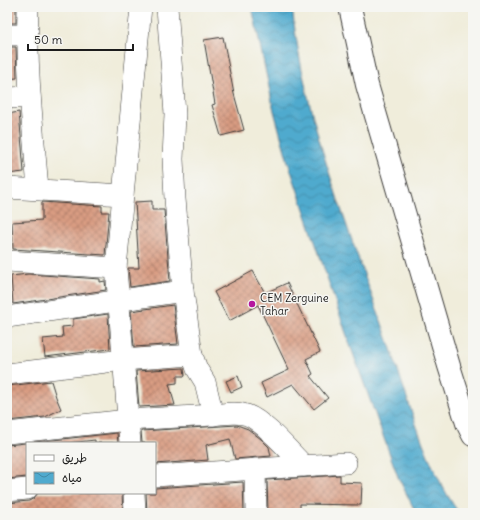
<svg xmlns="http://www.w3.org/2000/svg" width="480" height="520" font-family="Delius,'Playpen Sans Arabic',sans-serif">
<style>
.water{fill:url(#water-waves);stroke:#366375}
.building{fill:url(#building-cross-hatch)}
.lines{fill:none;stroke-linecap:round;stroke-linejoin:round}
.minor-casing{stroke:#3c3b39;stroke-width:22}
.major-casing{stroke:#3c3b39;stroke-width:24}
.minor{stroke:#fff;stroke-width:21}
.major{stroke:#fff;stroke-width:22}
.poi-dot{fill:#b5179e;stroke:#f6f6f2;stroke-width:1.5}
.labels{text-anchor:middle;stroke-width:3;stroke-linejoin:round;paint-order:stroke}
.poi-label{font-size:11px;fill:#1c1c1c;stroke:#f6f6f2;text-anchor:start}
</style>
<defs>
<pattern id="water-waves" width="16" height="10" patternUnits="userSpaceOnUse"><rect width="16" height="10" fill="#50aace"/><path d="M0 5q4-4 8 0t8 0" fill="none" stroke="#428aa6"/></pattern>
<pattern id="building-cross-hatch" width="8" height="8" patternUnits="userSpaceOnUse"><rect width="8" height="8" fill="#d99c82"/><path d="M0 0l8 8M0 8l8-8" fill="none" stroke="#af7e6a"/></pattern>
</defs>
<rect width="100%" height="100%" fill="#f6f6f2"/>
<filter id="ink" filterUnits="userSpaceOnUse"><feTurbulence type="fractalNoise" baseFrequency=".025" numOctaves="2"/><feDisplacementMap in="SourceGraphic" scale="8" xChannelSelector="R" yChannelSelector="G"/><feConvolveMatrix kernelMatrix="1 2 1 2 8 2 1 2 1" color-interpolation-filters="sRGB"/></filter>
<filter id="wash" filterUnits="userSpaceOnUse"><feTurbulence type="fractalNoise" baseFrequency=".012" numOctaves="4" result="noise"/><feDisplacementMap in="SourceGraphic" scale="16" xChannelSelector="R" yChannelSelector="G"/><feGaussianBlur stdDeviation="0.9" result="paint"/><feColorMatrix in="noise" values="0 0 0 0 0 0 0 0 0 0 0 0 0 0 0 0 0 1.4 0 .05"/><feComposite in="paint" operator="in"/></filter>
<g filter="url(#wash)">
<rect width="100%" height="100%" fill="#f0eddb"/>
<!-- water -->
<path class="water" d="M252,7h40c13,117 59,229 98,339 18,53 36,121 69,167h-43l-18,-36 -48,-132 -62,-183 -14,-51z"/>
<g id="blocks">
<!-- building -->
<g class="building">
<rect x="7" y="7" width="9" height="16"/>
<path d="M223,37l11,57 10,36 -23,6 -9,-31 3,-1 -11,-64z"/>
<path d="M7,47h9l1,31 -10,1z"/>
<path d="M19,112l5,60 -17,2v-23l4,-1 -3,-36z"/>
<path d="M152,201v9h12l6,71 -40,6 -2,-19h11l-4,-66z"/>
<path d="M42,202l60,4v6h7l-4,43 -92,-6 -1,-27 30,-2z"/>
<path d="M253,271l12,22 22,-10 33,69 -14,7 7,15 -3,2 18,22 -14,11 -21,-25 -26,13 -6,-14 28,-13 -31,-65 -29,16 -15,-29z"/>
<path d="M28,274l72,5v3l5,-1 1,9 -93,14 -2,-28z"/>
<path d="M173,305l5,39 -44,3 -3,-36z"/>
<path d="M108,314l2,35 -65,8 -2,-18 20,-2 -1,-10 11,-1v-7z"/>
<path d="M184,368l1,8h-8v7l-8,1 6,21 -36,2 -3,-36z"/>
<path d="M238,376l4,11 -11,5 -5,-11z"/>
<path d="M51,381l5,16 5,12 -16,8 -38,4v-35z"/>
<path d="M237,425l11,4 13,10 8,8 2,9 -36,3 -5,-20 -24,6 2,15 -53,4v-21h-13l-1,-12z"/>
<path d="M117,433l1,10h-23v-3l-26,3h-42v34l-20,2v-34z"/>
<path d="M340,475v7l22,1 -1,22 -61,-1v9h-32l-1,-33z"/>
<path d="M243,482l1,31h-97l-1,-20h9v-5z"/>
<path d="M38,493h84l1,20h-116v-10l22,-2 5,-3z"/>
</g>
</g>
</g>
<g filter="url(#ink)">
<use href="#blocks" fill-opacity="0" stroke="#3c3b39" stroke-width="1"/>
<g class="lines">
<!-- minor casing -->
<g class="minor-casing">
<g id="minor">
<path d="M28,7c-2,61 5,121 10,182"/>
<path d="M167,7l8,107 -2,45 2,40 8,92 9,64 5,14 8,13 8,33c11,-1 23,-4 34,0 17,6 43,37 57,51"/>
<path d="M7,35h20"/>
<path d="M7,98l23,-1"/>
<path d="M7,188l116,7"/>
<path d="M7,261l109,7"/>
<path d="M7,317l176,-26"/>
<path d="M7,374l116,-14 69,-5"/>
<path d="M7,433l121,-13 85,-5"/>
<path d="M130,443l-14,-175 25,-261"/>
<path d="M255,469l1,44"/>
<path d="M155,476l191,-13"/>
<path d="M7,491l20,-2"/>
<path d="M134,493l1,20"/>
</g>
</g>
<!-- major casing -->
<g class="major-casing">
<path id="major" d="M350,7l17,78 82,281 18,57 6,12"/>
</g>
<!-- minor -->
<use href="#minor" class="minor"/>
<!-- major -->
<use href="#major" class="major"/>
</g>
</g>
<!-- markers -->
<circle class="poi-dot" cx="252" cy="304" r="4"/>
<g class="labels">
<!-- poi labels -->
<g class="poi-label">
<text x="260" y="302">CEM Zerguine<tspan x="260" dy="13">Tahar</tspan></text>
</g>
</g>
<!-- margin -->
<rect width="480" height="520" fill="none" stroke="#f6f6f2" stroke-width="24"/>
<!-- legend -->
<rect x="26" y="442" width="130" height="52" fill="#f6f6f2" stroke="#9f9f9c"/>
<rect x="34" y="455" width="20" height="6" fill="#ffffff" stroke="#9f9f9c"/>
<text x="62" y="462" font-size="12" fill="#1c1c1c">طريق</text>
<rect x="34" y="472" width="20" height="12" fill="url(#water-waves)" stroke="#9f9f9c"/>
<text x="62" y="482" font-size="12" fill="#1c1c1c">مياه</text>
<!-- scale -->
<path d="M28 44v6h105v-6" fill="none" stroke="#1c1c1c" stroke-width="2"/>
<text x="34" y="44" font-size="12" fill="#1c1c1c" stroke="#f6f6f2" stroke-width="3" paint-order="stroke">50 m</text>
</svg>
